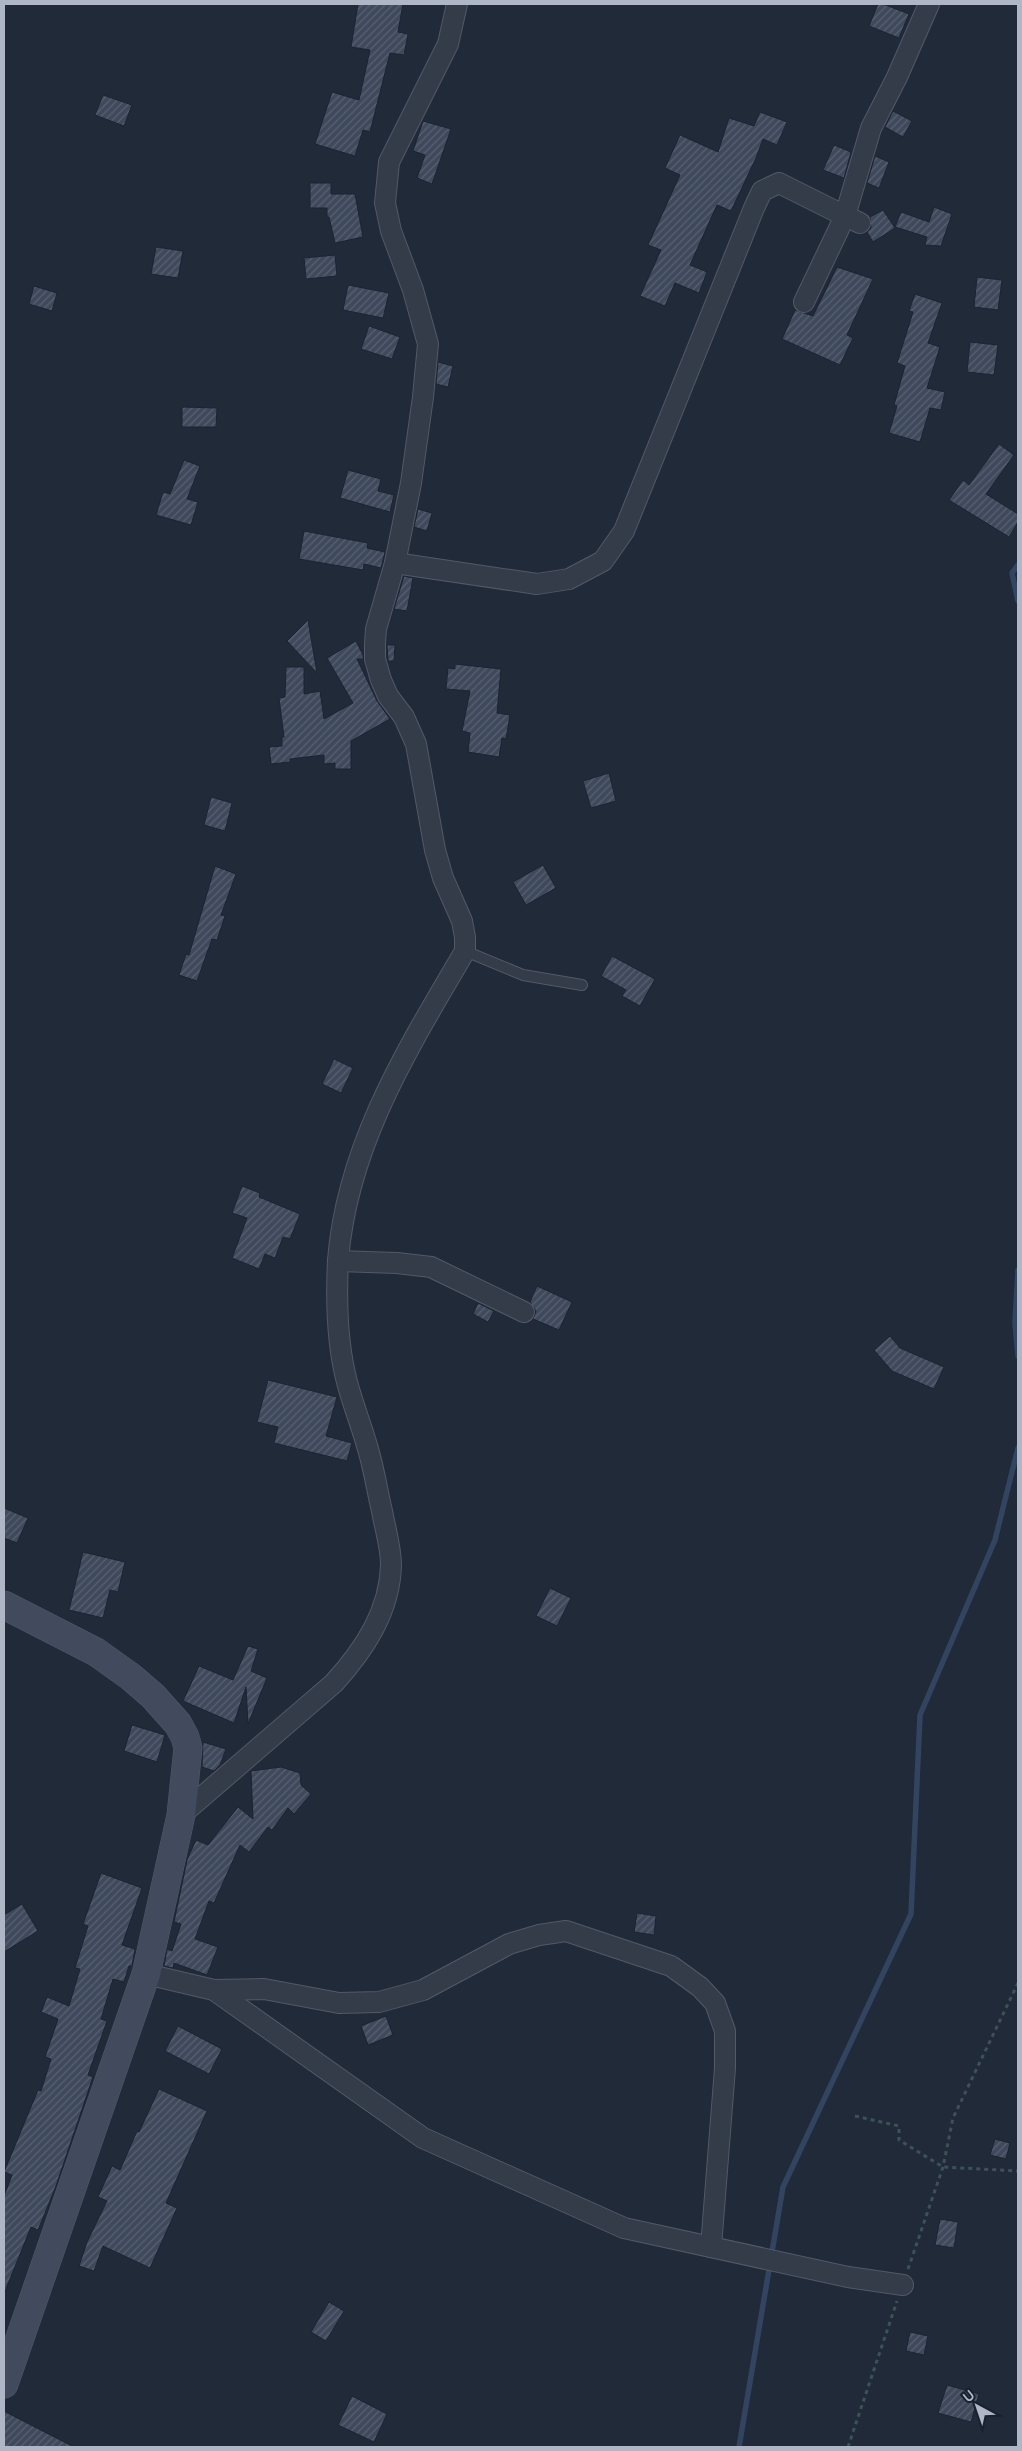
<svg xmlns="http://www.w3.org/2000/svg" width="1022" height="2451" font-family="Cabin,sans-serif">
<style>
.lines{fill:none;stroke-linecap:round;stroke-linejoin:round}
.stream{stroke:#334461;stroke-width:5.5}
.building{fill:url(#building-hatch);stroke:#1c2330}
.lane-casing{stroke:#525967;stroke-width:12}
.street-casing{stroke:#525967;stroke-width:22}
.secondary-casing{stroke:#525967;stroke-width:29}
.path{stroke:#3d5255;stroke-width:3;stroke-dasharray:4 4;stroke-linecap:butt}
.lane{stroke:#343c4a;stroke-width:10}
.street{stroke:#343c4a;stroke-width:20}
.secondary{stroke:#424b5d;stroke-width:28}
</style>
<defs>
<pattern id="building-hatch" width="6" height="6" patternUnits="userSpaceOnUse" patternTransform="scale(1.25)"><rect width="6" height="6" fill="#3f495c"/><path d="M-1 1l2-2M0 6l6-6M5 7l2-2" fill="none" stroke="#586172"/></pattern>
</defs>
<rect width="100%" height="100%" fill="#202a39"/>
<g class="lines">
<!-- stream -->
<g class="stream">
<path d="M1018,565l-6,8 6,28"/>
<path d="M1018,1270l-3,53 3,33"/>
<path d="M739,2447l44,-260 128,-273 9,-199 75,-175 23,-92"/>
</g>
</g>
<!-- building -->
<g class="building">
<path d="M358,4h45l-5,28 10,2 -4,21 -14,-2 -20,79 -7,-2 -8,26 -40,-12 17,-52 27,8 11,-50 -19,-3z"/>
<path d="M878,4h5l26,10 -10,24 -30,-12z"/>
<path d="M103,95l29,10 -8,21 -29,-11z"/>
<path d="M893,111l19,10 -9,16 -18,-10z"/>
<path d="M760,112l27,10 -10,23 -14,-6 -7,19 -25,53 -14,-6 -27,60 17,7 -8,21 -24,-10 -10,23 -25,-10 21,-46 -13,-5 32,-70 -15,-7 15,-33 38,17 11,-34 25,8z"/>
<path d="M423,121l28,8 -19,55 -15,-6 8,-23 -12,-4z"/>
<path d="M834,145l17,7 -7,26 -21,-8z"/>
<path d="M875,156l14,6 -10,26 -12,-5z"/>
<path d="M310,183h21v11h24l8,43 -28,6 -6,-26h-2v-9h-17z"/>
<path d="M934,207l18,7 -11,32 -16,-1 2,-8 -32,-10 6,-15 28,10z"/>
<path d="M883,210l12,18 -22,14 -6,-10 4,-4 -1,-11z"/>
<path d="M156,247l27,4 -5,27 -27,-4z"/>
<path d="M335,255l2,21 -31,3 -2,-21z"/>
<path d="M837,267l36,12 -26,56 6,3 -13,27 -58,-26 13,-29 18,6z"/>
<path d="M977,277l25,3 -4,30 -24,-3z"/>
<path d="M348,285l41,8 -6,25 -40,-8z"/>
<path d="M34,286l23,7 -5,18 -23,-7z"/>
<path d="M915,294l27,9 -14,40 12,4 -13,41 18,4 -4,18 -11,-2 -10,34 -31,-9 8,-27 -3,-1 11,-39 -8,-3 16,-51 -4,-1z"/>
<path d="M369,326l31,11 -8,22 -31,-10z"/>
<path d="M970,342l28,3 -4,30 -27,-3z"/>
<path d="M438,362l15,4 -5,21 -12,-3z"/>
<path d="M182,407l35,1 -1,19h-34z"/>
<path d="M999,444l15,11 -28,39 32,20v8l-9,15 -60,-37 14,-20 6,5z"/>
<path d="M184,460l16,6 -13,33 11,3 -7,23 -35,-10 7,-23 7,2z"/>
<path d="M348,470l33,9 -3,12 16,4 -4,17 -50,-14z"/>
<path d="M418,509l14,4 -5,18 -13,-4z"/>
<path d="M304,531l64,12 -1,5 18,4 -4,16 -17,-4 -1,6 -64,-11z"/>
<path d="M404,576l9,2 -6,33 -13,-2z"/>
<path d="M308,620l9,53 -30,-32z"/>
<path d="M356,641l7,14v4h-6l20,42 13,18 -39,22v28h-16v-6l-11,1v-9l-34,4v3l-19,2 -2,-17 13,-1v-9h2l-5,-39 6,-1 1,-30h18v27l16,-3 4,28 29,-16 -26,-45z"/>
<path d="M387,645h8l-1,16h-6z"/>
<path d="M455,664l46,5 -4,44 13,2 -4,24 -4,-1 -3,19 -31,-5 2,-19 -8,-2 8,-40 -24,-2 2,-21 7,1z"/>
<path d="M609,773l7,28 -25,7 -8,-27z"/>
<path d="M211,797l21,6 -7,28 -21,-6z"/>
<path d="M543,865l13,23 -30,17 -13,-23z"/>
<path d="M215,866l21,8 -15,41 4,1 -8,24 -5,-1 -15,42 -18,-6 7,-21 3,1z"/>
<path d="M612,956l43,23 -15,27 -18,-10 4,-6 -25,-14z"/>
<path d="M334,1059l19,9 -12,25 -19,-9z"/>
<path d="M242,1186l18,7 -1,4 41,17 -10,25 -7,-2 -8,21 -10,-4 -6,15 -27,-11 15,-40 -15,-5z"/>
<path d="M537,1286l35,16 -13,28 -26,-11 3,-8 -6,-9z"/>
<path d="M478,1303l16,8 -6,11 -15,-8z"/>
<path d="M890,1336l10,12 44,19 -10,22 -42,-18 -18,-21z"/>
<path d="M268,1380l69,17 -11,39 26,7 -5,18 -73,-18 4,-16 -21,-5z"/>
<path d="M4,1508l24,10 -11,25 -13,-5z"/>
<path d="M83,1552l42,10 -7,30 -8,-2 -7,28 -34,-8z"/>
<path d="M550,1588l21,10 -14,28 -21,-10z"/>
<path d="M248,1646l10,3 -7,22 16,7 -19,46 -2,-37 -12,36 -51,-22 16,-35 34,14z"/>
<path d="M132,1725l33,10 -8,27 -33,-11z"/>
<path d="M203,1742l23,7 -6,16 -6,6 -12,-4z"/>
<path d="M281,1767l19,6 1,12 10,9 -17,20 -6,-6 -16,22 -4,-3 -19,25 -9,-7 -26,58 -5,-2 -14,38 23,8 -11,28 -33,-12 -1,5 -9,-2 3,-17 5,2 9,-27 -7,-2 13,-62 9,-20 12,5 30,-38 15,12 -2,-48z"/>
<path d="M101,1873l41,15 -20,57 13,4 -3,17h-3l-5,16 -11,-3 -12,40 6,2 -19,54 5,2 -37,109 -18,44 -7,-3 -27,67v-98l8,-21 -8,-3 34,-82 3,1 10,-32 -6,-2 13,-38 -17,-7 6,-15 22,9 11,-37 -5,-1 13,-42 -5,-2z"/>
<path d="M22,1904l16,27 -34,21v-37z"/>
<path d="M637,1913l19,3 -2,19 -20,-3z"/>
<path d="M386,2016l7,19 -25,10 -7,-19z"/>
<path d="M178,2026l44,23 -13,25 -44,-23z"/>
<path d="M159,2089l48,22 -41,92 11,5 -27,60 -47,-22 -9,25 -15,-5 8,-24 20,-41 -9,-4 14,-31 8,4 17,-39 2,1z"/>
<path d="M995,2139l15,4 -4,16 -16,-4z"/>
<path d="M940,2219l18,3 -4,26 -19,-3z"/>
<path d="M329,2302l15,9 -18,30 -15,-9z"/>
<path d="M910,2332l18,4 -4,19 -18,-4z"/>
<path d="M947,2385l32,9 -8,28 -33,-9z"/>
<path d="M352,2396l35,18 -13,28 -36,-17z"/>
<path d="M4,2411l25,13 45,23h-70z"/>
</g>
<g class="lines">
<!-- lane casing -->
<g class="lane-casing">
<path id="lane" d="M465,951l58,24 59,10"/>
</g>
<!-- street casing -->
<g class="street-casing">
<g id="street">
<path d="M860,223l-15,-7 26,-88 26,-51 32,-73"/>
<path d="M395,563l142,21 32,-5 34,-18 21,-30 130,-323 8,-17 17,-8 66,33 -41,86"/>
<path d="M338,1261l59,2 34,4 93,45"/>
<path d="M181,1815l153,-132c30,-33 56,-72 57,-118 0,-18 -6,-37 -9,-54 -5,-21 -8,-42 -14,-62 -6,-22 -15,-44 -21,-67 -10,-38 -11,-82 -9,-122 9,-115 70,-212 127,-309v-14l-3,-16 -19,-43 -8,-28 -19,-106 -12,-27 -16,-21 -7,-16 -6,-21v-15l1,-15 19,-66 16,-80 12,-86 5,-53 -15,-54 -22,-59 -6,-28 4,-41 59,-118 9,-40"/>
<path d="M146,1974l68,16 50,-1 75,14 40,-1 44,-12 86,-46 30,-9 27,-4 105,35 29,21 15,16 10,28v37l-14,179"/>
<path d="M214,1990l209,148 201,90 224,49 55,8"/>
</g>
</g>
<!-- secondary casing -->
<g class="secondary-casing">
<path id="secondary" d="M4,1605l92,47 35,25 22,19 25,28 7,13 3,11 -7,67 -35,159 -142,410"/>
</g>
<!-- path -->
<g class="path">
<path d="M855,2116l44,10v14l44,27 75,4"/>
<path d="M908,2269l35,-102 10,-49 65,-135"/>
<path d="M848,2447l49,-146"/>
</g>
<!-- lane -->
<use href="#lane" class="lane"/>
<!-- street -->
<use href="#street" class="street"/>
<!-- secondary -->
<use href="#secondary" class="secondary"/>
</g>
<!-- border -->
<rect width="1022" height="2451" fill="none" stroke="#afb6c6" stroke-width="10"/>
<!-- north arrow -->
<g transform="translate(977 2406) rotate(320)" stroke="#1a212e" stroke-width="4" paint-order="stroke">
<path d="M0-4L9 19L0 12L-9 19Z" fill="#afb6c6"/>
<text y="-8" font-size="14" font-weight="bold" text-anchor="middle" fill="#afb6c6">U</text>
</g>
</svg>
